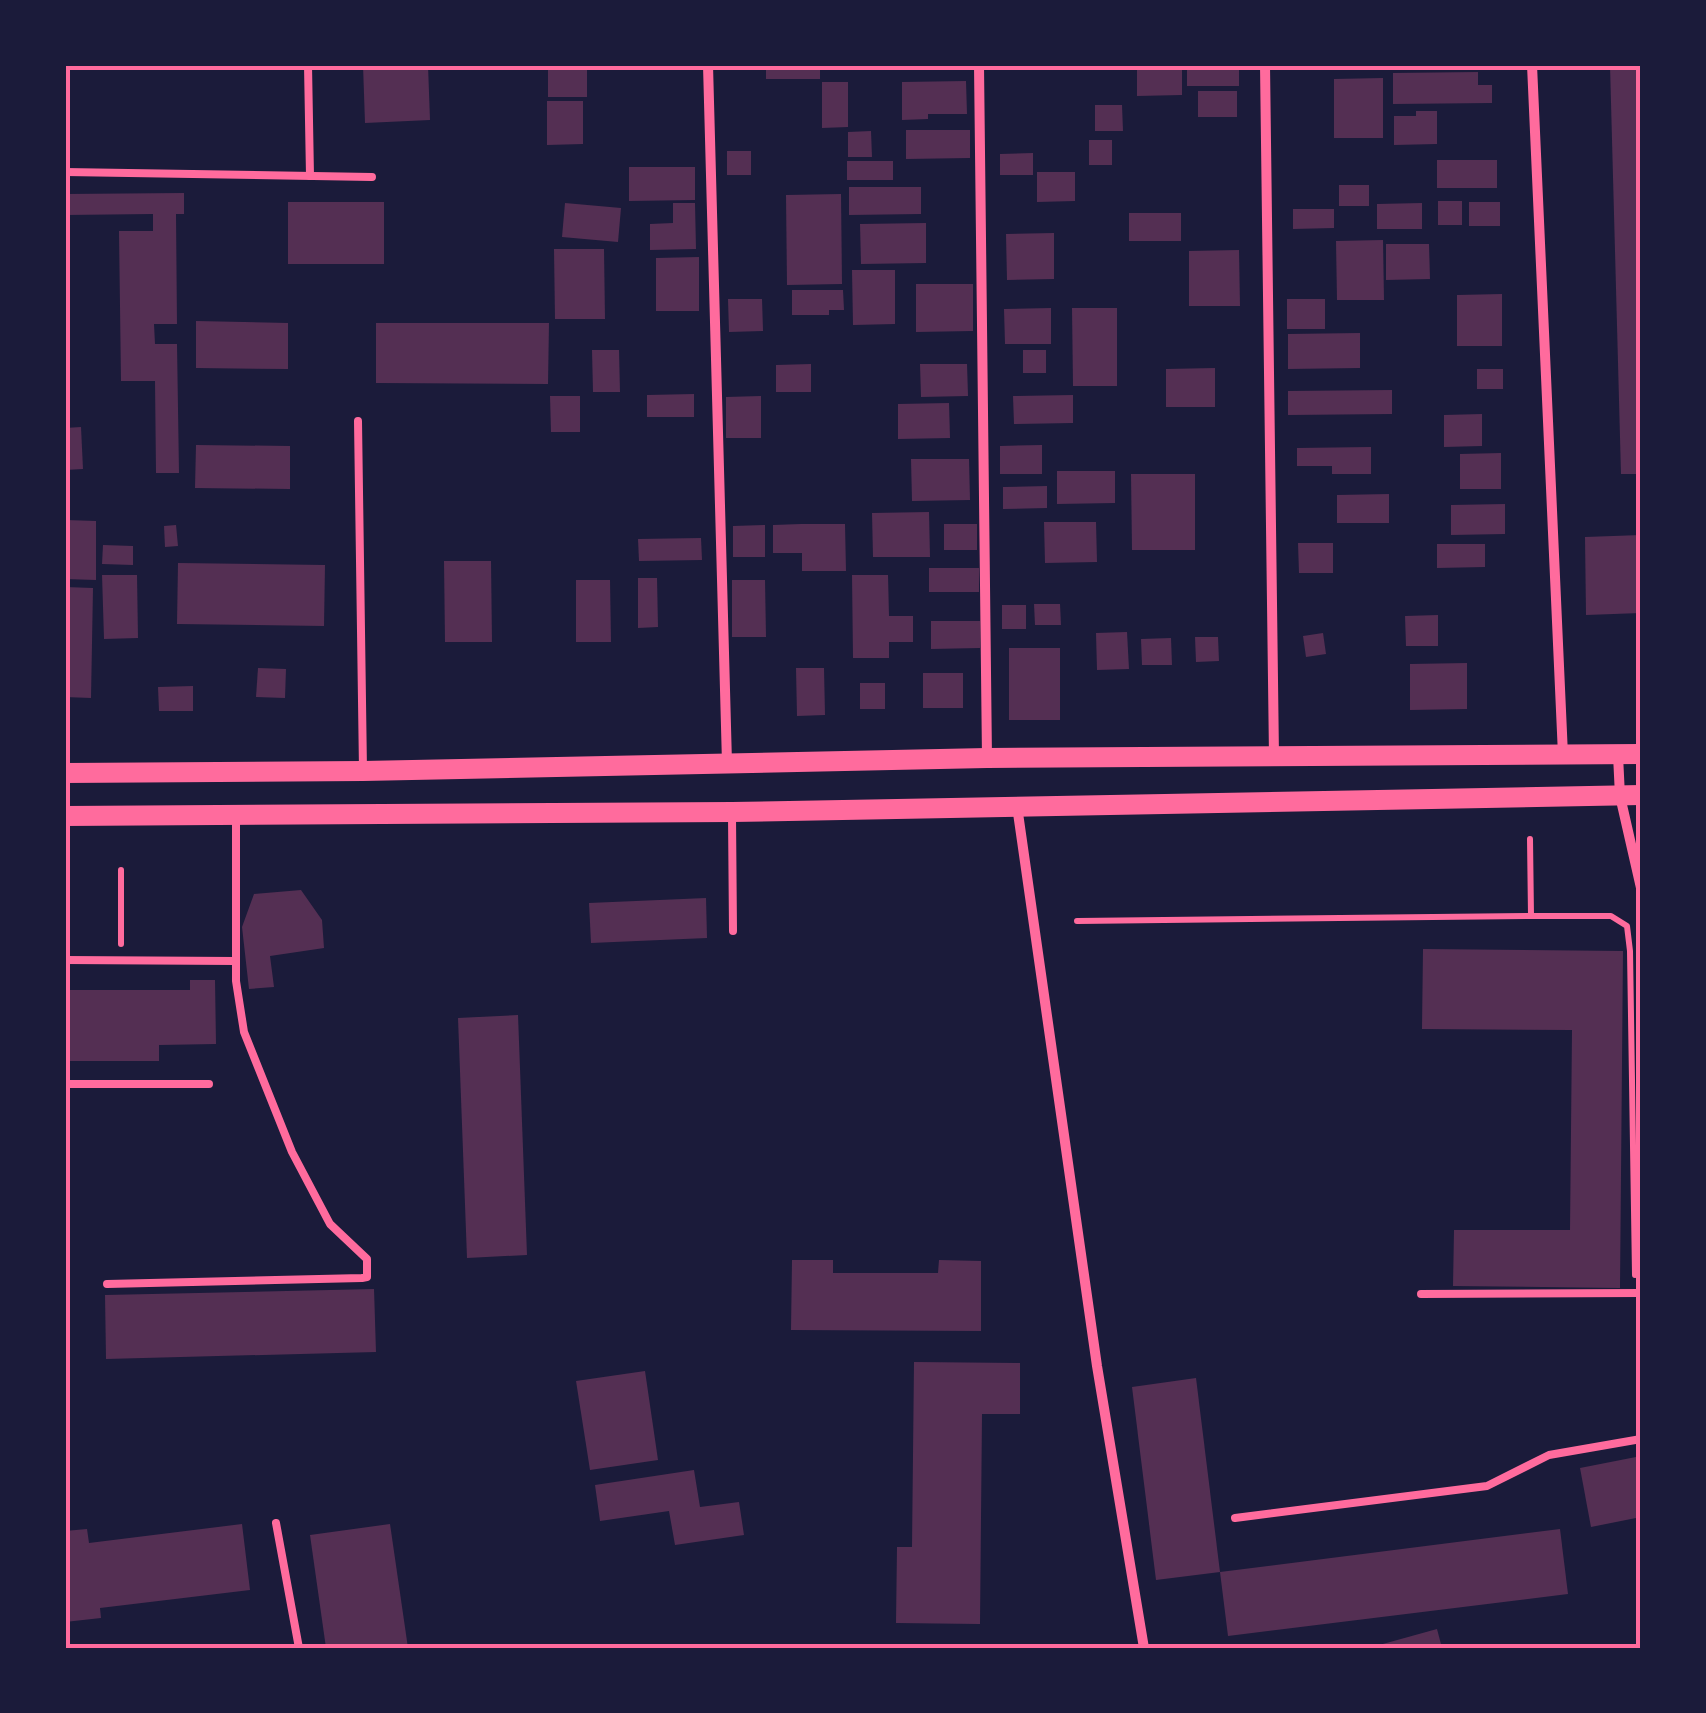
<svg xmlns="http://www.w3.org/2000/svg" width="1706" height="1713" font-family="Commissioner,sans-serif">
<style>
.building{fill:#542f53}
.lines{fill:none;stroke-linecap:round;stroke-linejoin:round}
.path{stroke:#ff6b9d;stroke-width:6}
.service{stroke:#ff6b9d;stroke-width:8}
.minor{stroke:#ff6b9d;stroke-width:10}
.secondary{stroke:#ff6b9d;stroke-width:20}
.neatline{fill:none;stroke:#ff6b9d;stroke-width:4}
</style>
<rect width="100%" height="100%" fill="#1b1b3a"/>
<!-- building -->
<g class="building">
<path d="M363,65h65l2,55 -65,3z"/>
<rect x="548" y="65" width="39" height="32"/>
<rect x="766" y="65" width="54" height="14"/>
<path d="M1137,65h45v30l-45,1z"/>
<rect x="1187" y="65" width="52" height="21"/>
<path d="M1610,65h31v409h-20z"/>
<path d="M1478,72v13h14v18l-99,1v-31z"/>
<path d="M1383,78v60h-49v-59z"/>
<path d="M966,81l1,33h-39v5l-26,1v-38z"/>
<path d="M822,82h26v45l-26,1z"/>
<rect x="1198" y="91" width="39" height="26"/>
<path d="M547,101h36v43l-36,1z"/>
<path d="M1095,105h27l1,26h-28z"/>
<path d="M1416,111h21v33l-43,1v-29h22z"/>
<path d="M906,130h64v28l-64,1z"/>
<path d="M871,131l1,26h-24v-25z"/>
<rect x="1089" y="140" width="23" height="25"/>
<rect x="727" y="151" width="24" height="24"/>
<path d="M1033,153v22h-33v-21z"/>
<rect x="1437" y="160" width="60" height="28"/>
<rect x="847" y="161" width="46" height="19"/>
<path d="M629,167h66v33l-66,1z"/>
<path d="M1037,172h38v29l-38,1z"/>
<rect x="1339" y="185" width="30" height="21"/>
<path d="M849,187h72v27l-72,1z"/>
<path d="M184,193v21h-8l1,110h-23l1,20h22l2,129h-23l-1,-92h-34l-2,-150h34v-17l-88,1v-21z"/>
<path d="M841,194l1,90 -55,1 -1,-90z"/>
<rect x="1438" y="201" width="24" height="24"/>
<rect x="288" y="202" width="96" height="62"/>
<rect x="1469" y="202" width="31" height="24"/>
<path d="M565,203l56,5 -3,34 -56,-5z"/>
<path d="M673,203h22l1,46 -46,1v-26l23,-1z"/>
<path d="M1422,203v26h-45v-25z"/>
<path d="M1293,209h41v19l-41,1z"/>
<rect x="1129" y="213" width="52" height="28"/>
<path d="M926,223v40l-65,1 -1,-40z"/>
<path d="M1054,233v46l-47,1 -1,-46z"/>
<path d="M1383,240l1,60h-47l-1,-59z"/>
<path d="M1386,244h43l1,35 -44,1z"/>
<path d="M554,249h50l1,70h-50z"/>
<path d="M1239,250l1,56h-51v-55z"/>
<path d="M699,257v54h-43v-53z"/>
<path d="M852,270h43v54l-42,1z"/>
<path d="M916,284h57v47l-57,1z"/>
<path d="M792,290h51l1,20h-15v5h-37z"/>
<path d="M1502,294v52h-45v-51z"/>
<path d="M728,299h34l1,32 -34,1z"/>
<rect x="1287" y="299" width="38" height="30"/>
<path d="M1051,308v36h-46l-1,-35z"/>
<path d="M1072,308h45v78h-44z"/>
<path d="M196,321l92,2v46l-92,-1z"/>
<path d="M376,323h173l-1,61 -172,-1z"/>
<path d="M1360,333v35l-72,1v-35z"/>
<path d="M592,350h27l1,42h-27z"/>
<rect x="1023" y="350" width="23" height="23"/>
<path d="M811,364v28h-35v-27z"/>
<path d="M920,364h47l1,32 -47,1z"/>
<path d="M1215,368v39h-49v-38z"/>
<rect x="1477" y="369" width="26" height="20"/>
<path d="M1392,390v24l-104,1v-24z"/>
<path d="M694,394v23h-47v-22z"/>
<path d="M1073,395v28l-59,1 -1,-28z"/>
<path d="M550,396h30v36h-29z"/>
<path d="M761,396v42h-35v-41z"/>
<path d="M949,403l1,35 -52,1v-35z"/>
<path d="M1482,414v32l-38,1v-32z"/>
<path d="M81,427l2,42 -18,1v-42z"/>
<path d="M196,445l94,1v43l-95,-1z"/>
<path d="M1042,445v29h-42v-28z"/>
<path d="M1371,447v27h-39v-8h-35v-18z"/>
<path d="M1501,453v36h-41v-35z"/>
<path d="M911,459h58l1,41 -58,1z"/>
<path d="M1057,471h58v32l-58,1z"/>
<path d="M1131,474h64v76h-63z"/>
<path d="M1047,486v22l-44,1v-22z"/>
<path d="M1389,494v29h-52v-28z"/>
<path d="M1505,504v30l-54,1v-30z"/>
<path d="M929,512l1,45h-57l-1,-44z"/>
<path d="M66,520l30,1v59l-31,-1z"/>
<path d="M1044,522h52l1,40 -52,1z"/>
<path d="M801,524h44l1,47h-44v-18h-29v-28z"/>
<rect x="944" y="524" width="33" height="26"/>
<path d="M176,525l2,21 -13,1 -1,-21z"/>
<path d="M765,525v32h-32v-31z"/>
<path d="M1641,535v78l-55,2 -1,-78z"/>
<path d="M701,538l1,22 -63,1 -1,-22z"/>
<path d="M1298,543h35v30h-34z"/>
<path d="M1437,544h48v23l-48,1z"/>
<path d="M103,545l30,1v19l-31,-1z"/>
<path d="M444,561h47l1,81h-47z"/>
<path d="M178,563l147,2 -1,61 -147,-2z"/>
<rect x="929" y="568" width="50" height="24"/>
<path d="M102,575h35l1,63 -34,1z"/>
<path d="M852,575h36l1,41h24v26h-24v16h-36z"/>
<path d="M638,578h19l1,49 -20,1z"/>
<path d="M576,580h34l1,62h-35z"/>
<path d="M732,580h33l1,57h-34z"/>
<path d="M65,587l28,1 -2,110 -26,-1z"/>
<path d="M1034,604h26l1,21h-26z"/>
<rect x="1002" y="605" width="24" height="24"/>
<path d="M1438,615v31h-32l-1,-30z"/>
<path d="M931,621h49v27l-49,1z"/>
<path d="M1127,632l2,37 -32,1 -1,-37z"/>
<path d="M1323,633l3,21 -20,3 -3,-21z"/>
<path d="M1195,637h23l1,24 -23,1z"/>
<path d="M1171,638l1,27h-30l-1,-26z"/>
<rect x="1009" y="648" width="51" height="72"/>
<path d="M1467,663v46l-57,1v-46z"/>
<path d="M258,668l28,1 -1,29 -29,-1z"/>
<path d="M796,668h28l1,47 -28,1z"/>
<rect x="923" y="673" width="40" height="35"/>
<rect x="860" y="683" width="25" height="26"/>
<path d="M193,686v25h-34l-1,-24z"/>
<path d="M301,890l21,30 2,28 -54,8 4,31 -25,2 -7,-62 12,-33z"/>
<path d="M706,898l1,40 -116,5 -2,-40z"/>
<path d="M1423,949l200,2 -3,337 -167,-2 1,-56h116l2,-200 -150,-1z"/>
<path d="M190,980h25l1,64 -57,1v16h-93l-1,-71h125z"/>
<path d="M518,1015l9,240 -60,3 -9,-240z"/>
<path d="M792,1260h41v13h105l1,-13 42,1v70l-190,-1z"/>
<path d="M374,1289l2,63 -270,7 -1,-64z"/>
<path d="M914,1362l106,1v51h-38l-2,210 -84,-1 1,-76h15z"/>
<path d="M645,1371l13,89 -68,10 -14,-89z"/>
<path d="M1196,1378l24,194 -64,8 -24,-193z"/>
<path d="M1641,1456v61l-50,10 -11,-59z"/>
<path d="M694,1470l6,37 39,-5 5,33 -69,10 -6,-34 -69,10 -5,-36z"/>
<path d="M242,1524l8,66 -150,18 1,10 -36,4v-91l22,-2 2,14z"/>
<path d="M390,1524l18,124h-82l-16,-113z"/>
<path d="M1560,1529l8,65 -340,42 -8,-64z"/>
<path d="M1437,1629l5,19h-70v-1z"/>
</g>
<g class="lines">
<!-- path -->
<g class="path">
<path d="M1531,916h80l16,10 3,25 5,324"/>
<path d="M1077,921l454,-5 -1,-77"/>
<path d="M121,944v-74"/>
</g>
<!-- service -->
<g class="service">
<path d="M308,65l2,111"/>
<path d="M65,172l307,5"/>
<path d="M358,421l5,350"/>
<path d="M732,816l1,115"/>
<path d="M65,960l171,1"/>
<path d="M65,1084h144"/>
<path d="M107,1284l255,-6 5,-1v-18l-37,-35 -38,-72 -48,-120 -8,-51v-166"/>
<path d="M1421,1294l220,-1"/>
<path d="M1235,1518l252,-32 62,-31 92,-16"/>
<path d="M276,1523l23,125"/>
</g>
<!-- minor -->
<g class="minor">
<path d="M708,65l19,698"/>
<path d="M979,65l8,693"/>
<path d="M1265,65l9,692"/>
<path d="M1532,65l31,690"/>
<path d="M1618,755l2,41 21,92"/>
<path d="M1017,806l80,560 47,282"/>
</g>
<!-- secondary -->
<g class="secondary">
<path d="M65,773l298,-2 624,-13 654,-4"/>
<path d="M65,816l667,-4 909,-17"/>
</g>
</g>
<!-- border -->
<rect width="1706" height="1713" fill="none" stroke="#1b1b3a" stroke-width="135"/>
<rect x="68" y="68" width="1570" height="1578" class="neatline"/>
</svg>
